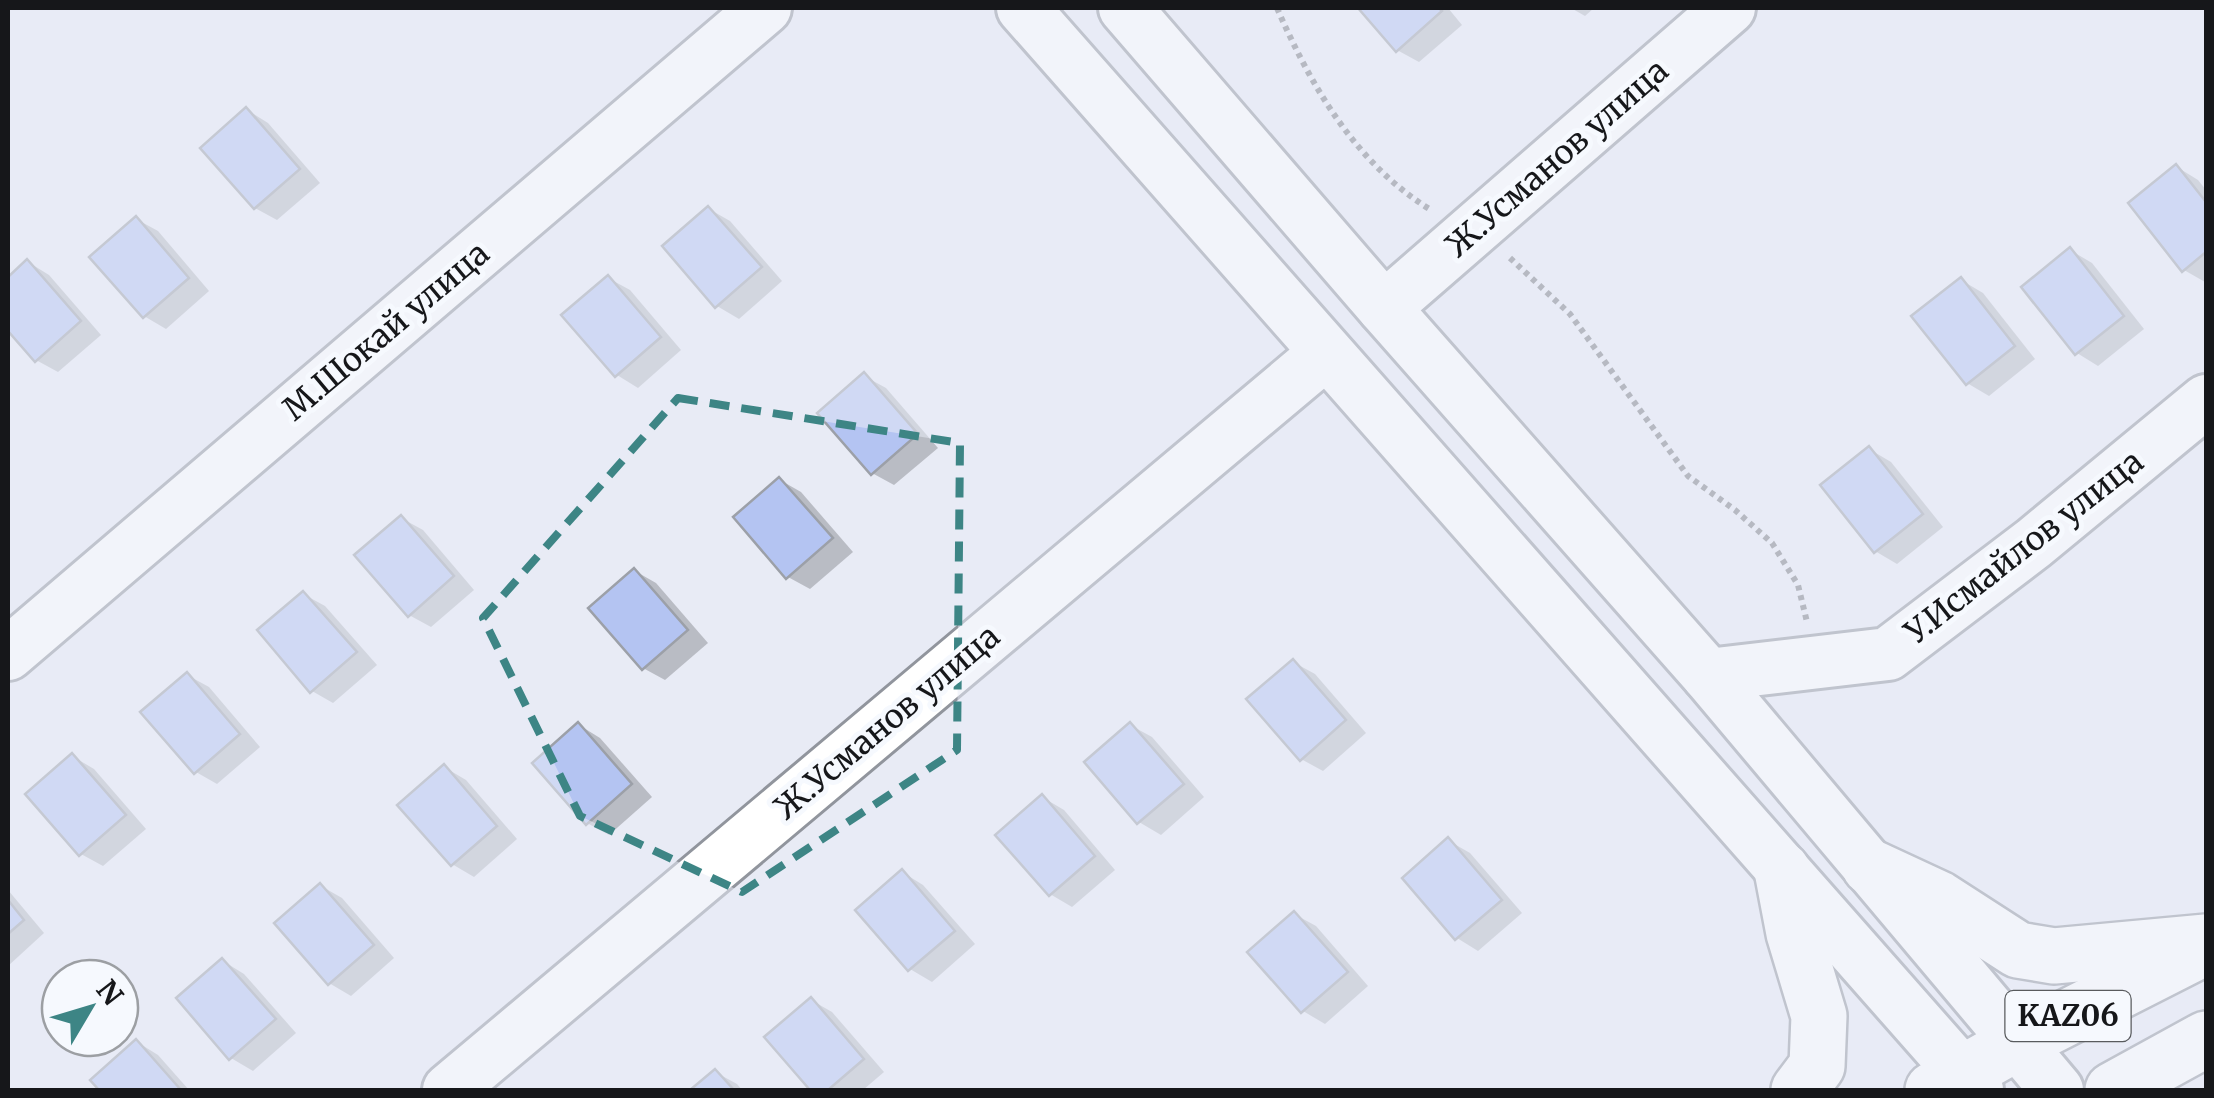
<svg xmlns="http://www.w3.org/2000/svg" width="2214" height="1098" font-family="Merriweather,serif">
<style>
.shadow{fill:#0003}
.building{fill:#b4c4f2;stroke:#9ca0a8;stroke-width:2.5}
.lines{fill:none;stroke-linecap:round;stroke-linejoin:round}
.minor-casing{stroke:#91959d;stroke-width:58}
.highway-casing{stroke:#91959d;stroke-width:60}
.path{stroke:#7b7d83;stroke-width:6;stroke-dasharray:5 5;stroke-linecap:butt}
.minor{stroke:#fff;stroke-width:52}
.highway{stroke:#fff;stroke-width:55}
.marked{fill:none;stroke:#3d8585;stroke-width:8;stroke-dasharray:20 12;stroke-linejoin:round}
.labels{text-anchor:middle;stroke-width:10;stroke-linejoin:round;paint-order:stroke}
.shield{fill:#f6f9fe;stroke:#595b5e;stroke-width:2.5}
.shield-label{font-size:30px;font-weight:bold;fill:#16171a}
.street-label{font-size:32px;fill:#16171a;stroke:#f6f9fe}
</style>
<rect width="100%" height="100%" fill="#e8ebf5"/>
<!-- shadow -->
<g class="shadow">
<path d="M1361,8h87l14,17 -43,37 -22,-12z"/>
<path d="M1571,8h23l-9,8z"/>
<path d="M247,110l21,13 52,60 -43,37 -22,-12z"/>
<path d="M2177,167l21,13 8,10 -1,92 -21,-12z"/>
<path d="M709,209l21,12 52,60 -43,38 -22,-13z"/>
<path d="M136,219l22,12 51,60 -43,38 -22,-13z"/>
<path d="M2070,250l22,13 52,66 -46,37 -21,-13z"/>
<path d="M28,262l21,13 52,60 -43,37 -22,-12 -28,-33v-47z"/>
<path d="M608,278l22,12 51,60 -43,38 -21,-13z"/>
<path d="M1961,280l22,13 52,66 -46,37 -22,-13z"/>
<path d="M864,376l22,12 52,60 -44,37 -22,-12z"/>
<path d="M1869,449l22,13 52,65 -46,37 -22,-13z"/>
<path d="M780,480l21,12 52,60 -43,37 -22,-12z"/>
<path d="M401,518l22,12 51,60 -43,37 -22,-12z"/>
<path d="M635,571l21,12 52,60 -43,37 -22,-12z"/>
<path d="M303,594l22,12 52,59 -44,38 -21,-12z"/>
<path d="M1293,662l22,12 51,59 -43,38 -22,-12z"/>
<path d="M187,675l22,12 51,60 -43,37 -21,-12z"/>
<path d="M579,725l21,13 52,59 -43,38 -22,-12z"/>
<path d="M1130,725l22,12 52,60 -43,38 -22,-13z"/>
<path d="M72,756l22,13 52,60 -43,37 -22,-12z"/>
<path d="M444,767l22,13 51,59 -43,38 -22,-13z"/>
<path d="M1042,797l22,13 51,60 -43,37 -22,-13z"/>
<path d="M1449,841l21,12 52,60 -44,38 -21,-13z"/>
<path d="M902,872l21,13 52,59 -43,38 -22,-13z"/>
<path d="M321,886l21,12 52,60 -43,38 -22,-13z"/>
<path d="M8,890l36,43 -36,33z"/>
<path d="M1294,914l22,12 52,60 -43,38 -22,-13z"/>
<path d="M223,961l21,13 52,59 -43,38 -22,-13z"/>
<path d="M811,1000l21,12 52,60 -21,18h-50l-46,-52z"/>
<path d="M137,1042l21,13 31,35h-87l-9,-10z"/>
<path d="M715,1072l22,12 5,6h-48z"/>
</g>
<!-- building -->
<g class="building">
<path d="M1358,8h81l3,3 -46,41z"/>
<path d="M246,107l54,62 -46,40 -54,-61z"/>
<path d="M2176,164l30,38v50l-24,20 -54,-69z"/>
<path d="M708,206l54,61 -47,41 -53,-62z"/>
<path d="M136,216l53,62 -46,40 -54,-61z"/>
<path d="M2070,247l54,69 -49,39 -54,-68z"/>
<path d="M27,259l54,62 -46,41 -27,-31v-54z"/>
<path d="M608,275l53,62 -46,40 -54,-62z"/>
<path d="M1961,277l54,69 -49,39 -55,-69z"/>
<path d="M864,372l54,62 -47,41 -54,-62z"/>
<path d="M1869,446l54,68 -49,39 -54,-68z"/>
<path d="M779,477l54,61 -47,41 -53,-62z"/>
<path d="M401,515l53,61 -46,41 -54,-62z"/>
<path d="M634,568l54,62 -46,40 -54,-62z"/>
<path d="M303,591l54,61 -47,41 -53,-63z"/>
<path d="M1293,659l53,61 -46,41 -54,-62z"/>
<path d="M187,672l53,62 -46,40 -54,-62z"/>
<path d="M578,722l54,62 -46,41 -54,-62z"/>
<path d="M1130,722l54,62 -47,40 -53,-62z"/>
<path d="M72,753l54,62 -47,41 -54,-62z"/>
<path d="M444,764l53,62 -46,40 -54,-61z"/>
<path d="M1042,794l53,62 -46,40 -54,-61z"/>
<path d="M1448,837l54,63 -47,40 -53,-62z"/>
<path d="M902,869l53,62 -47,40 -53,-61z"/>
<path d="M320,883l54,62 -46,40 -54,-62z"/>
<path d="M8,900l16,20 -16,14z"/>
<path d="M1294,911l54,61 -47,41 -54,-61z"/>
<path d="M222,958l54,61 -47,41 -53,-62z"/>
<path d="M811,997l53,62 -36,31h-18l-46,-53z"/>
<path d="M136,1039l45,51h-82l-9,-10z"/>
<path d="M715,1069l19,21h-44z"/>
</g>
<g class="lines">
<!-- minor casing -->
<g class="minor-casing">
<g id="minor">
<path d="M1023,8l954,1082"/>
<path d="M1125,8l259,300 324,367 349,415"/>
<path d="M1384,308l345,-300"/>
<path d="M8,654l757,-646"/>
<path d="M1708,675l180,-21 146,-111 172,-142"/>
<path d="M449,1090l877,-737"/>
</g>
</g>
<!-- highway casing -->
<g class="highway-casing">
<g id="highway">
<path d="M1870,867l69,32 79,51 36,6 152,-14"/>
<path d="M1782,870l12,63 25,83 -2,50 -18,24"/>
<path d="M1933,1090l82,-46 175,-89"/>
<path d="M2113,1090l93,-51"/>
</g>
</g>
<!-- path -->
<g class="path">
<path d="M1277,8c34,78 79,156 154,202"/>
<path d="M1510,258l60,56 118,162 47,34 37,33 26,42 9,37"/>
</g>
<!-- minor -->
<use href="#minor" class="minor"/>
<!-- highway -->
<use href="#highway" class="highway"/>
</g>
<!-- marked area -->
<path d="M0 0H2214V1098H0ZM678,398l282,45 -3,307 -215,142 -162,-76 -97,-198z" fill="#e8ebf5" fill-opacity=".55" fill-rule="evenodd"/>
<path class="marked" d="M678,398l282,45 -3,307 -215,142 -162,-76 -97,-198z"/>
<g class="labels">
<!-- shield labels -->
<rect class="shield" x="2005.5" y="991" width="125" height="50" rx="8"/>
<g class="shield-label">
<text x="2068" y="1026">KАZ06</text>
</g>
<!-- street labels -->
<g class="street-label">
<text transform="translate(1557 158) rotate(-41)" y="11">Ж.Усманов улица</text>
<text transform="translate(386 331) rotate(-40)" y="11">М.Шокай улица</text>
<text transform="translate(2024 547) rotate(-38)" y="11">У.Исмайлов улица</text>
<text transform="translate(887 722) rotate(-40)" y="11">Ж.Усманов улица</text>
</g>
</g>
<!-- border -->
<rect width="2214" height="1098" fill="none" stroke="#16171a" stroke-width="20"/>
<!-- north arrow -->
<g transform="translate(90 1008) rotate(52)"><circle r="48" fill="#f6f9fe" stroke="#9c9fa3" stroke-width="2.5"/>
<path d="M0-8L18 38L0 25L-18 38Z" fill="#3d8585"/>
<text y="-15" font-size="28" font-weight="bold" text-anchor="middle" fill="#16171a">N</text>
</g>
</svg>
